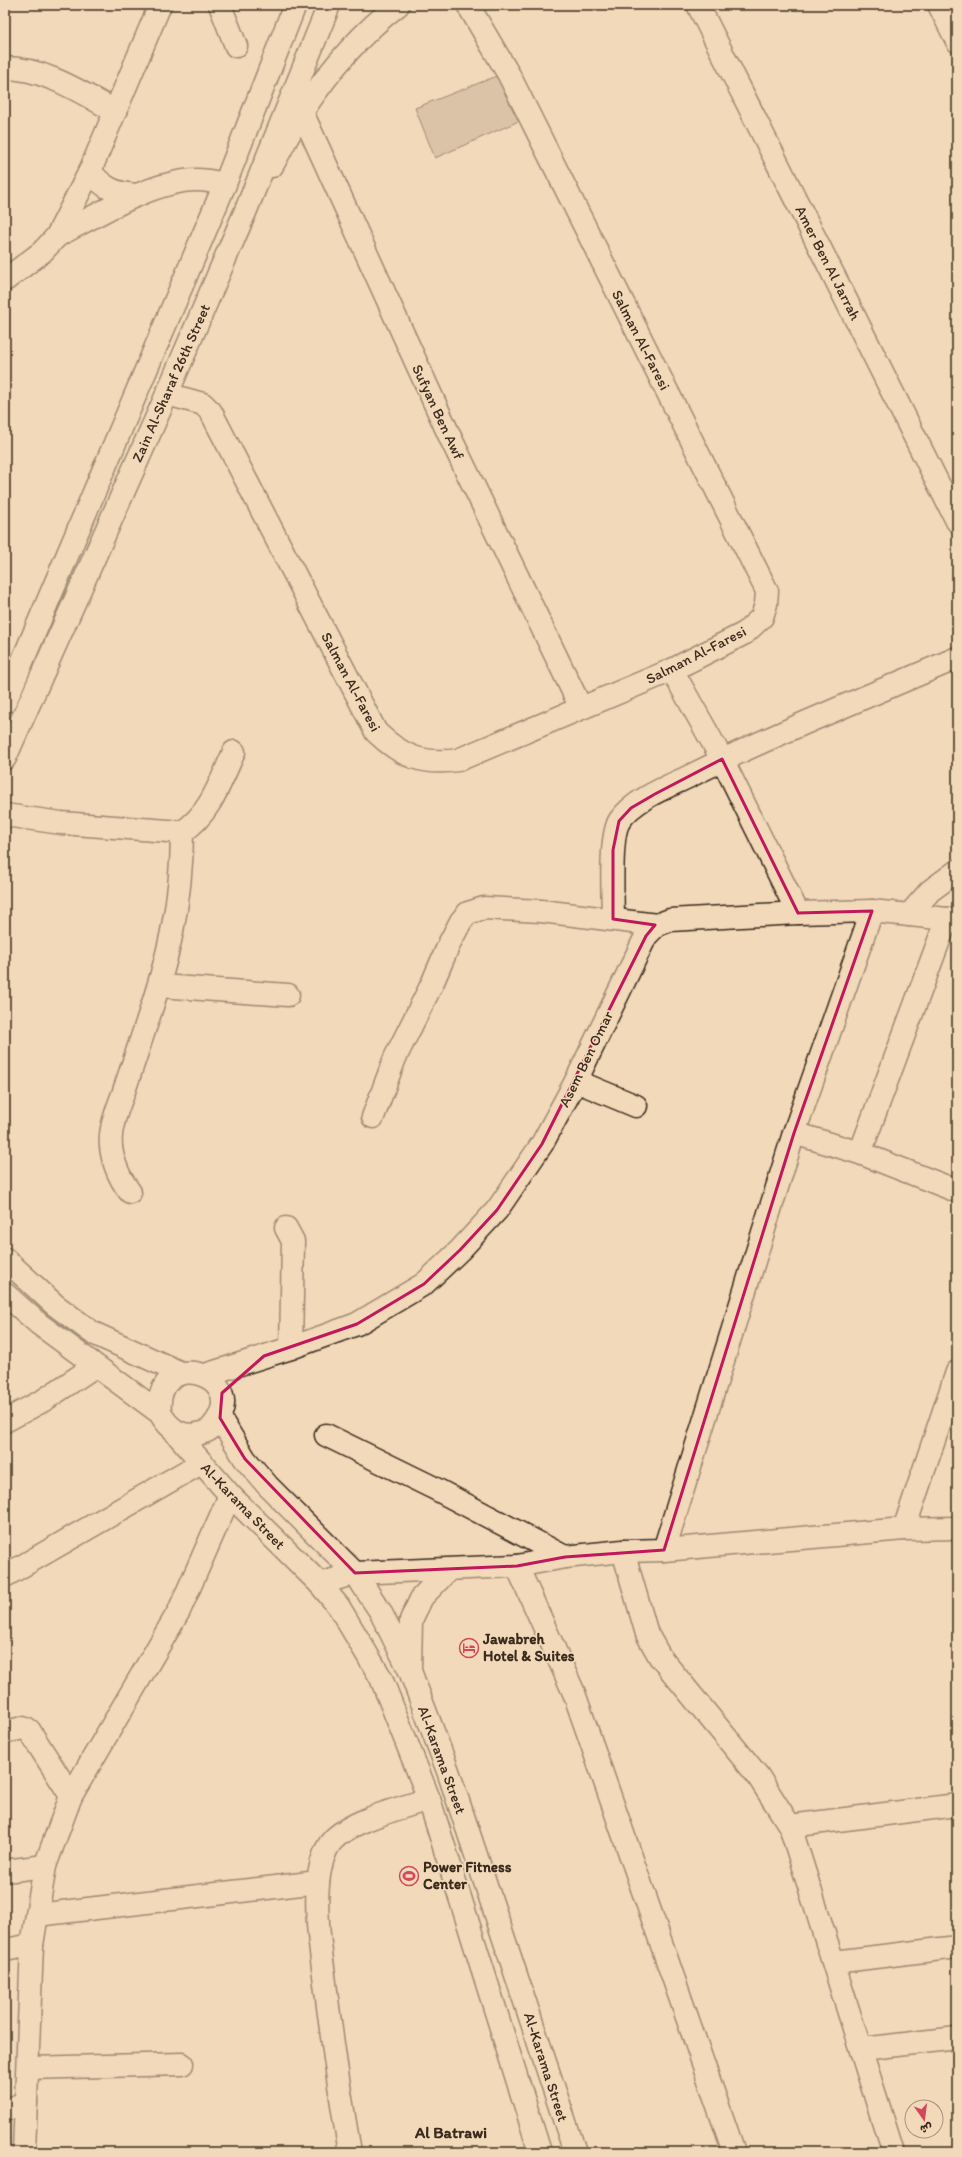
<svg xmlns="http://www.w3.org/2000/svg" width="962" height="2157" font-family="Itim,'Playpen Sans Arabic',sans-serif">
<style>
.building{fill:#bfa88e;stroke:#3b2a1e}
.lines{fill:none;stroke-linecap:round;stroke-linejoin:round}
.minor-casing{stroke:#3b2a1e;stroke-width:25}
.major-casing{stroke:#3b2a1e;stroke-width:25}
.minor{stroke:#f1d9b9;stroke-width:22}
.major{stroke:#f1d9b9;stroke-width:22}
.marked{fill:none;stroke:#c2185b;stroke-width:3;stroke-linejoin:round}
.labels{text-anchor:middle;stroke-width:3.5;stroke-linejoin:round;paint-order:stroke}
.street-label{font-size:15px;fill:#3b2a1e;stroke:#f1d9b9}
.poi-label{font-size:15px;font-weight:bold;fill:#3b2a1e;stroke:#f1d9b9;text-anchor:start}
.neighbourhood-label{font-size:16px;font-weight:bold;fill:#3b2a1e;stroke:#f1d9b9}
</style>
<rect width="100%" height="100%" fill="#f1d9b9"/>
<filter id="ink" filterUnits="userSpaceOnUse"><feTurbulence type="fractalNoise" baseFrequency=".025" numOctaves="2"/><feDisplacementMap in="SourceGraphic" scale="8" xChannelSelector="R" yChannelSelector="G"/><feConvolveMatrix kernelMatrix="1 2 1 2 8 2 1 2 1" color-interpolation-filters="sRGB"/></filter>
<g filter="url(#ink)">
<!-- building -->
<path class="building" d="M497,76l22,45 -84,37 -20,-50z"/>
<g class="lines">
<!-- minor casing -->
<g class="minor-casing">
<g id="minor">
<path d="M220,5l16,41"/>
<path d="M698,5l259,516"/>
<path d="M939,5l18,36"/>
<path d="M5,68c39,0 77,25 110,43"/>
<path d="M302,112l149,327 130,269"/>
<path d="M272,166c10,-18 19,-37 30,-54 25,-38 59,-79 96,-107"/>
<path d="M90,171c13,17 26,23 48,24"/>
<path d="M57,236c39,-20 96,-56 140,-56 9,0 19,2 28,4"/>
<path d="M5,280l37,-28 15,-16 33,-65 70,-166"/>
<path d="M167,394l36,10 8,8 165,320c26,25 47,33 82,28l214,-90 73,-37 17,-16 4,-13 1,-13 -258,-516 -41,-70"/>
<path d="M672,670l50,89 76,154"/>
<path d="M5,815l56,8 121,9c0,73 -15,131 -38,199 -7,21 -14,42 -21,63 -5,13 -11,28 -12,41 -2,19 7,42 19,57"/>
<path d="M182,832c28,-17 39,-52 52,-80"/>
<path d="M909,915l21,-24 27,-20"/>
<path d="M613,919c0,-21 -4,-84 7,-99 15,-21 45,-32 68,-43 88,-44 179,-80 269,-119"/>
<path d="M160,986l128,9"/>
<path d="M576,1081l60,25"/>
<path d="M373,1117l22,-59 37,-74 18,-42 11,-21 7,-8 16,-5 57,3 116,14"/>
<path d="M794,1133l66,20 97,38"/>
<path d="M860,1153l87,-234"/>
<path d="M286,1228l7,13 -2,107"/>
<path d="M5,1259l50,46 38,28 88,40"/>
<path d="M5,1294l34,30 121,89c9,16 22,26 41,20 5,-1 8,-2 11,-6 44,-51 -58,-85 -52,-14"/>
<path d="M205,1375l86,-27 66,-24 67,-40 36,-34 37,-40 45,-66 34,-63 70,-145 11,-11 13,-5 128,-7 74,-2 75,8 10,4"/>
<path d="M220,1418l25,41 23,27 87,87 25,38 30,60 38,100 127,381"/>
<path d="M5,1421l39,-21 51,-34"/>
<path d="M176,1433l54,62 90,89 19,23 42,71 48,121 111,353"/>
<path d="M326,1435l106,52 133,70"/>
<path d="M904,1529l53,-157"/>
<path d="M664,1550l130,-417 78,-222"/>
<path d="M623,1551l24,83 13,23 98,119 32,50 103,326"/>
<path d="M517,1566l57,127 160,459"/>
<path d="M5,1576l196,-113"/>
<path d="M320,1584l35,-11 162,-7 48,-9 58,-6 41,-1 240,-21 53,-1"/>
<path d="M410,1668l1,-48 11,-23 26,-27"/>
<path d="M5,1732l18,-4 6,2 42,66"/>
<path d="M790,1826l167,-21"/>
<path d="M5,1871l40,-5"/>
<path d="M37,1915l281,-33"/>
<path d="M5,1950l27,-5"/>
<path d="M834,1962l123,-15"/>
<path d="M862,2049l95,-11"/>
<path d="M29,2068l153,-4"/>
<path d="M5,2110l21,-7"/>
<path d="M24,2152l8,-207 13,-79 26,-70 108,-185 51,-116"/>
<path d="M350,2152c-10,-56 -18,-112 -25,-169 -4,-32 -10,-66 -7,-99 1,-13 5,-33 14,-43 19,-21 70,-33 97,-42"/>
</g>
</g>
<!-- major casing -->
<g class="major-casing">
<g id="major">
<path d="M5,702l220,-518 70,-179"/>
<path d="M5,758l162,-364 79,-184 83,-205"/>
</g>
</g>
<!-- minor -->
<use href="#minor" class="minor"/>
<!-- major -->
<use href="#major" class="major"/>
</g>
</g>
<!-- marked area -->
<path d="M0 0H962V2157H0ZM722,759l76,154 74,-2 -78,222 -130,417 -99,7 -48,9 -162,7 -110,-114 -25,-41 2,-25 42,-37 93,-32 67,-40 36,-34 37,-40 45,-66 104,-208 9,-11 -42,-6v-69l6,-29 12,-13 24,-14z" fill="#f1d9b9" fill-opacity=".55" fill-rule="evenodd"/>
<path class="marked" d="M722,759l76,154 74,-2 -78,222 -130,417 -99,7 -48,9 -162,7 -110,-114 -25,-41 2,-25 42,-37 93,-32 67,-40 36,-34 37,-40 45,-66 104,-208 9,-11 -42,-6v-69l6,-29 12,-13 24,-14z"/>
<!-- icons -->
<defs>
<g id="hotel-ring" transform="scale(1)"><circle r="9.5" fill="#f1d9b9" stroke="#d1495b" stroke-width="1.5"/><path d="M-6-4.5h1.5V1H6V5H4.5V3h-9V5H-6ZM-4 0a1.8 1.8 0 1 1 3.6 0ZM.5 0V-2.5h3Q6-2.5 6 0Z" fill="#d1495b"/></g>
<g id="stadium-ring" transform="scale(1)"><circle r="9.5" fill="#f1d9b9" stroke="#d1495b" stroke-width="1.5"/><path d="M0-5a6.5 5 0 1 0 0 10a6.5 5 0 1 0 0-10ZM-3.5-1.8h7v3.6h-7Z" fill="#d1495b"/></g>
</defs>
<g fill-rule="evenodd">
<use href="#hotel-ring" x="469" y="1648"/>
<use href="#stadium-ring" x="409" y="1876"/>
</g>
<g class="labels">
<!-- street labels -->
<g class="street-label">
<text transform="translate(828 263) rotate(63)" y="5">Amer Ben Al Jarrah</text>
<text transform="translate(641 340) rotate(63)" y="5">Salman Al-Faresi</text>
<text transform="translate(171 383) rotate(-66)" y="5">Zain Al-Sharaf 26th Street</text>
<text transform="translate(438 412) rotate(65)" y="5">Sufyan Ben Awf</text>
<text transform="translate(696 655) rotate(-27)" y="5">Salman Al-Faresi</text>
<text transform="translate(351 682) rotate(62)" y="5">Salman Al-Faresi</text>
<text transform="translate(586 1059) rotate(-64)" y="5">Asem Ben Omar</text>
<text transform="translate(243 1506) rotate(46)" y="5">Al-Karama Street</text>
<text transform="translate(442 1760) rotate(70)" y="5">Al-Karama Street</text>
<text transform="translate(546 2067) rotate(72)" y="5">Al-Karama Street</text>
</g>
<!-- poi labels -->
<g class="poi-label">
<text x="483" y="1644">Jawabreh<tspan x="483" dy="17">Hotel &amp; Suites</tspan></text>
<text x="423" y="1872">Power Fitness<tspan x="423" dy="17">Center</tspan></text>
</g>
<!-- neighbourhood labels -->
<g class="neighbourhood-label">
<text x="451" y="2138">Al Batrawi</text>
</g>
</g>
<!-- margin -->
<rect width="962" height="2157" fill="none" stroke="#f1d9b9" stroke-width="20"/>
<rect x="10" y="10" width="942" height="2137" fill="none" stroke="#3b2a1e" stroke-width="1.5" filter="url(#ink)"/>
<!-- north arrow -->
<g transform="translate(924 2119) rotate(166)"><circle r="19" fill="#f1d9b9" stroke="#a8937b"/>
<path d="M0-3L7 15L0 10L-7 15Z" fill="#d1495b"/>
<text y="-6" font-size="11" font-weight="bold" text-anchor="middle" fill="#3b2a1e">ش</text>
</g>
</svg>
